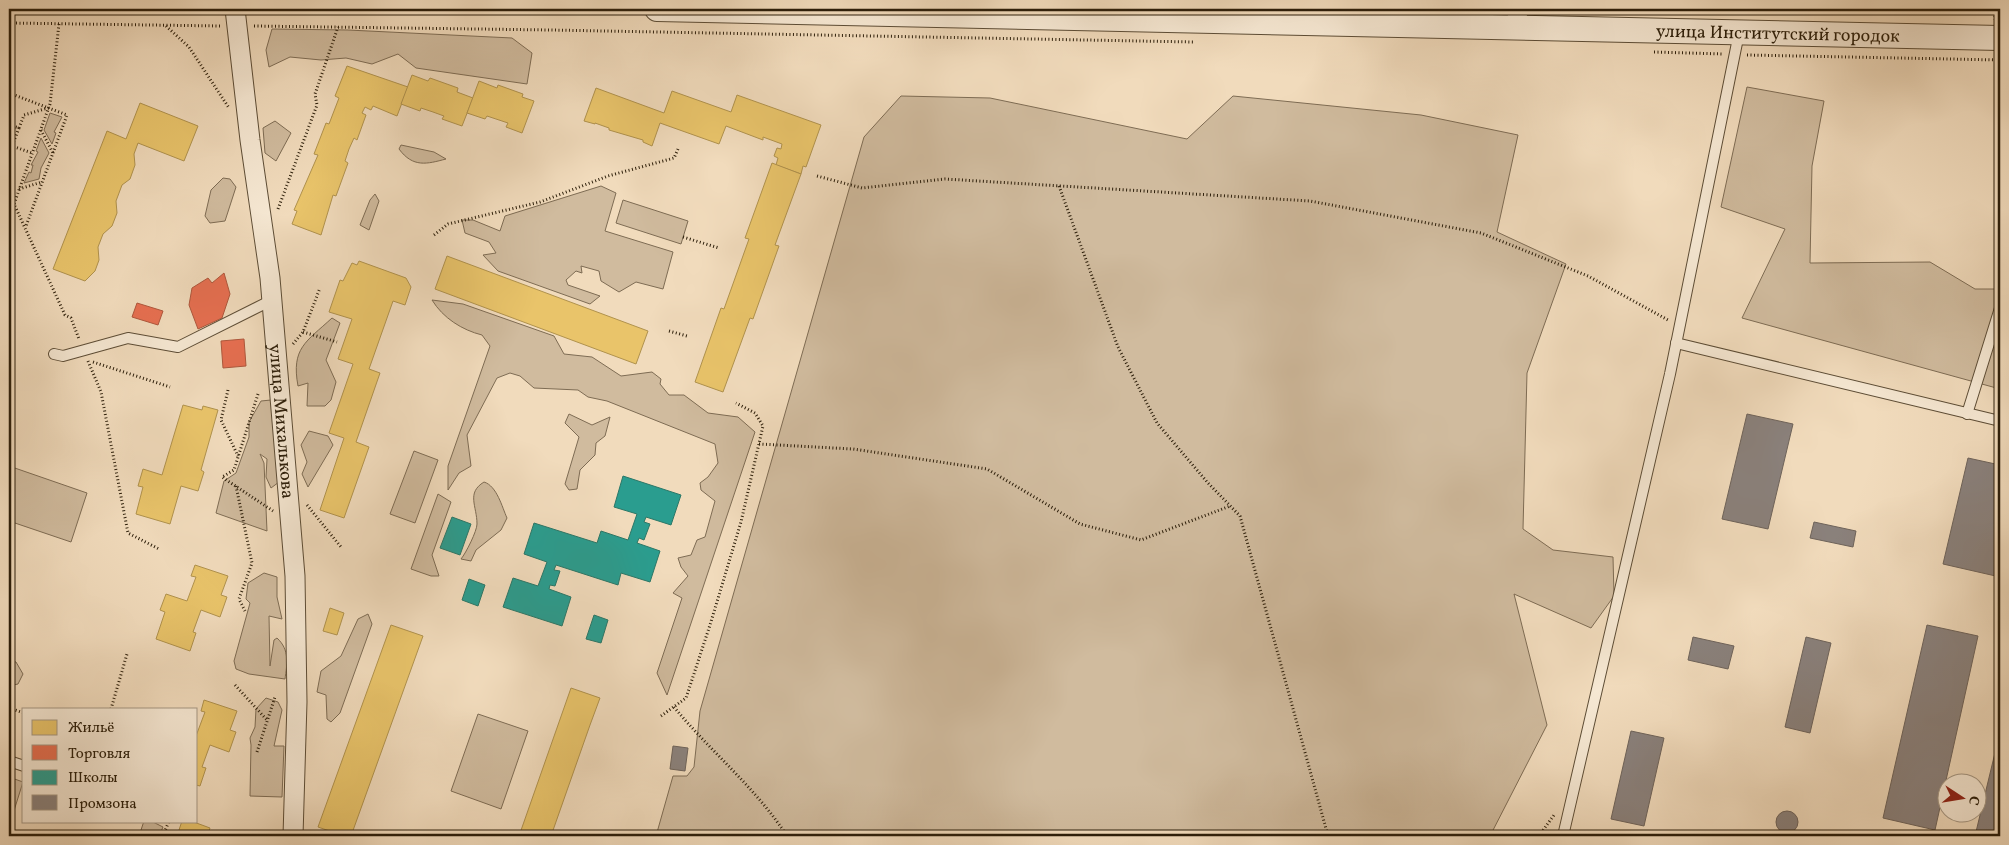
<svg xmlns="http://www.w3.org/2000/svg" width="2009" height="845" font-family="Vollkorn,serif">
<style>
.green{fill:#d0bb9e;stroke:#7e6c54}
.homes{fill:#e9c46a;stroke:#b0924d}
.shops{fill:#e76f51;stroke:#af573c}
.schools{fill:#2a9d8f;stroke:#2b7767}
.industry{fill:#8a817c;stroke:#6e635a}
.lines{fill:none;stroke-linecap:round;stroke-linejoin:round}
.service-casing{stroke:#5d4d36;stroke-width:12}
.minor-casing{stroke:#5d4d36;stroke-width:21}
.tertiary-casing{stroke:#5d4d36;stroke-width:26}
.path{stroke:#2c1e0a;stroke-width:3;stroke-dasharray:1 2.5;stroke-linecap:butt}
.service{stroke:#f6e8d3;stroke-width:10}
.minor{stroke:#f6e8d3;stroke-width:19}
.tertiary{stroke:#f6e8d3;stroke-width:24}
.labels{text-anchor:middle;stroke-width:5;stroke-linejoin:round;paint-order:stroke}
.street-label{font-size:18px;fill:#2c1e0a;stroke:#f6e8d3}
</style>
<rect width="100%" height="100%" fill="#f1dbbc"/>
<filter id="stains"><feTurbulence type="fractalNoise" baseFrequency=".004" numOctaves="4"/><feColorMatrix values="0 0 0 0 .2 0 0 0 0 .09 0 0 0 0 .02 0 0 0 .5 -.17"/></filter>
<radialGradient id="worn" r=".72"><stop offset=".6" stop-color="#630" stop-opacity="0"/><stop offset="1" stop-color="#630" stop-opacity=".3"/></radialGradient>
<!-- green -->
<g class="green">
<path d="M272,29l76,1 164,8 20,15 -5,31 -111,-16 -18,-14 -26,10 -26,-6 -25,2 -31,-3 -21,10 -3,-17z"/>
<path d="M1747,87l77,14 -12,65 -2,97 120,-1 45,27h25v100l-258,-71 43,-89 -64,-22z"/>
<path d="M901,96l89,2 197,41 46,-43 188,19 97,20 -21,97 69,32 -39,109 -4,156 30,21 60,7 1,39 -23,32 -77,-34 33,131 -57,111h-834l17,-60h14l7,-9 6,-56 164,-574z"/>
<path d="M50,113l12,4 -8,15 2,1 -4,11 -8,-14z"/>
<path d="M275,121l16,12 -15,28 -11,-8 -2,-25z"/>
<path d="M41,138l8,15 -8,15 -2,11 -15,4 5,-11 2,1 2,-8h-2l7,-13 -2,-1z"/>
<path d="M401,145l33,7 12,7c-19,5 -33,9 -47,-10z"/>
<path d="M223,178l7,1 6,8 -11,34 -15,2 -5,-7 6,-26z"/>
<path d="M601,186l15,7 -11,38 68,21 -10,37 -27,-7 -17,10 -18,-11 -2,-10 -18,-5 1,7 -6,-2 -10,9 2,5 32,11 -10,8 -92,-33 -15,-16 13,-2 -7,-11 -24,-9 -3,-13h11l27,11 5,-15z"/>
<path d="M375,194l4,7 -10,29 -9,-5 10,-25z"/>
<path d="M623,200l65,21 -7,23 -65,-21z"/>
<path d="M432,300l31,4 91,32 10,18 28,3 29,19 31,-4 9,7 -1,5 9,11h15l24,18 30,4 17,15 -88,263 -10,-22 25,-75 -9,-5 15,-17 -7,-9 -3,-9 13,-3 6,-15 8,-3 10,-36 -14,-11 -1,-7 8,-6 10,-14 -3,-19 -108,-43 -19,-4 -10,-7 -44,-2 -14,-12 -10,-3 -13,5 -30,57 4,31 -12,7 -11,17v-24l42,-120 -8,-11c-20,-5 -39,-17 -50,-35z"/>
<path d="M332,318l8,5 -14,37 10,22 -5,18 -6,6h-18l1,-23 -10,3c-7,-38 8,-44 34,-68z"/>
<path d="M271,400l8,82 -8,6 -5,-11 1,-18 -7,-5 4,9 3,68 -51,-18 8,-32 12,-8 13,-36v-15l12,-21z"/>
<path d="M569,414l23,11 18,-8 -5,19 -9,7 -1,12 -15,15 -3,19 -8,1 -4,-6 14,-47 -14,-14z"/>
<path d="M309,431l19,5 5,9 -25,42 -6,-13 5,-12 -6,-17z"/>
<path d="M414,451l24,9 -23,63 -25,-9z"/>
<path d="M9,466l78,27 -16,49 -62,-21z"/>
<path d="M484,482c13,4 18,25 23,36l-6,12 -25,20 -5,11 -10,-2c5,-6 16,-28 16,-35 0,-18 -11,-31 7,-42z"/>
<path d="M438,494l13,8 -19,53 7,21h-8l-20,-7z"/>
<path d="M264,573l13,4v20l5,22 -13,-3 1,50 4,-26 3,-2c13,12 10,26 8,41l-36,-5 -13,-5 -2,-8 16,-58 -4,-4 2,-16z"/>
<path d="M368,614l4,10 -32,89 -9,9 -4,-3 -1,-24 -9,-3 4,-21 20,-15 17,-37z"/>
<path d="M9,660l7,2 7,12 -5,10 -9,2z"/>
<path d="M266,698l12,4 4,8 -8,36h10l-2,51 -32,-1 1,-51 -1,-7 5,-11 1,-18z"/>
<path d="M478,714l50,17 -27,78 -50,-18z"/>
<path d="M9,777l14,5 -11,35 -3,-4z"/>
<path d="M144,821h7l12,6 -4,9h-20z"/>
</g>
<!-- homes -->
<g class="homes">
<path d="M347,66l61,21 -11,29 -24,-10 -2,4 -6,-3 -3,6 4,2 -9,25 -3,-2 -5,11 -4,12 3,2 -12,33 -3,-1 -12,40 -29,-11 5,-13 -3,-1 24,-55 -4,-1 12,-31 3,1 10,-26 -4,-2z"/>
<path d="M412,75l16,6 2,-3 28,10 -1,4 16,6 -11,28 -20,-7 2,-3 -11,-4 -12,-4 -1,3 -19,-7z"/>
<path d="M479,81l18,7 1,-3 25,9 -1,3 12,4 -12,32 -16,-6 2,-4 -21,-7 -2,3 -18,-6z"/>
<path d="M596,88l68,25 8,-22 59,21 6,-17 84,30 -15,42 -3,-1 -2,8 -25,-9 2,-7 -4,-2 3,-8 4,1 1,-5 -19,-7v3l-37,-14 -7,18 -59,-21 -8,23 -9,-4v-2l-34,-10v-2l-14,-5v1l-11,-3z"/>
<path d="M140,103l58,23 -14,35 -46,-18 -4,11 1,11 -5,14 -8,6 -6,16 1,12 -5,13 -9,8 -5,13 1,13 -4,11 -10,10 -32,-12 54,-138 19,8z"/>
<path d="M772,163l29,11 -26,71 4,1 -26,73 -3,-1 -27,74 -28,-10 26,-74 3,1 25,-70 -4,-1z"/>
<path d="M447,256l201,75 -12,33 -201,-75z"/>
<path d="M359,261l47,17 5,9 -6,18 -12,-4 -24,68 11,4 -24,69 13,5 -25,71 -24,-8 24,-72 -15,-5 24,-69 -15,-5 14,-40 -23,-7 11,-32 3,1 9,-18 5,2z"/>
<path d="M183,405l19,5 1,-4 15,4 -17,60 3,2 -6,19 -17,-5 -11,38 -34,-10 7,-27 -5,-1 5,-17 19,6z"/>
<path d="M195,565l33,11 -7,19 6,2 -7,20 -19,-7 -8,22 3,1 -6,18 -34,-12 9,-27 -5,-2 6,-16 21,7 9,-24 -5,-1z"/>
<path d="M330,608l14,5 -7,22 -14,-4z"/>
<path d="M391,625l32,11 -72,200h-7l-26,-9z"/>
<path d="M571,688l29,10 -10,27 -39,111h-32z"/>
<path d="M204,700l33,11 -7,19 6,2 -7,20 -19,-7 -8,22 4,1 -6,18 -4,-1v-49l9,-24 -4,-1z"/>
<path d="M182,821h9l19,7 -3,8h-30z"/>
</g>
<!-- shops -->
<g class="shops">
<path d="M224,273l6,21 -8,24 -24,11 -9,-24 3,-17 16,-10 4,5z"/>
<path d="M137,303l26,8 -5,14 -26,-8z"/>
<path d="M244,339l2,27 -23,2 -2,-27z"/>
</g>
<!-- schools -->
<g class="schools">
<path d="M623,476l58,19 -10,30 -25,-8 -2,5 6,2 -6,16 -5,-2 -2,5 23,8 -10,31 -29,-9 -3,12 -62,-20 -2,5 6,1 -5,15 -5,-1 -1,4 22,8 -9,29 -59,-19 10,-29 25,8 9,-24 -23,-8 10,-31 63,20 4,-12 27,9 9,-26 -23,-7z"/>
<path d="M452,517l19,7 -11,31 -20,-7z"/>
<path d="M469,579l16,6 -7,21 -16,-6z"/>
<path d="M594,615l14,5 -7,23 -15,-4z"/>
</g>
<!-- industry -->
<g class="industry">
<path d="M1747,414l46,10 -25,105 -46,-10z"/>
<path d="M1968,458l32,7v112l-57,-13z"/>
<path d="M1814,522l42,9 -3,16 -43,-9z"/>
<path d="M1927,625l51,11 -43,194 -52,-12z"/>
<path d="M1693,637l41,9 -6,23 -40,-9z"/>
<path d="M1806,637l25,6 -21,90 -25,-6z"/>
<path d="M1631,731l33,7 -20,88 -33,-7z"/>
<path d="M2000,732v104h-25z"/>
<path d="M673,746l15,2 -3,23 -15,-2z"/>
<circle cx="1787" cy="822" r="11"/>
</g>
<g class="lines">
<!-- service casing -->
<g class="service-casing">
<g id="service">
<path d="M1676,343l324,78"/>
<path d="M54,354l9,2 65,-18 50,9 94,-47"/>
<path d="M1967,414l33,-106"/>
<path d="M9,761l15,5"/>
<path d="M1563,836l107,-462 69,-341"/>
</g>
</g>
<!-- minor casing -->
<g class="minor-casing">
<g id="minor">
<path id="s1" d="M235,9l15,131 20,138 25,298 2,126 -4,134"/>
<path d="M1517,9l1,18"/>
</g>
</g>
<!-- tertiary casing -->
<g class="tertiary-casing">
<g id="tertiary">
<path id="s2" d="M657,9l1343,29"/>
</g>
</g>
<!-- path -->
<g class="path">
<path d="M1995,9v11"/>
<path d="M9,23l212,3"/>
<path d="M59,24l-9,80 -36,100 51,111 6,3 8,21"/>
<path d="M166,26l23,21 40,61"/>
<path d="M254,26l297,4 642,12"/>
<path d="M1654,52l69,2"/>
<path d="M1747,55l253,5"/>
<path d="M9,93l58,22 -41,111"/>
<path d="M9,125l10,3 5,-13 24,-7"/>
<path d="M19,128l-7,18 20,7"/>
<path d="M41,130l12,23"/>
<path d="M817,176l45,12 83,-9 365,22 171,32 107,43 80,44"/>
<path d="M1059,186l59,161 39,76 51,60 32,33 88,320"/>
<path d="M19,189l23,-7"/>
<path d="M278,209l39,-104 -2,-11 23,-67"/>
<path d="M434,235l14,-11 92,-22 68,-26 66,-18 4,-9"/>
<path d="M683,237l36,11"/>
<path d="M669,331l18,5"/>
<path d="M303,332l34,10"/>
<path d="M293,344l10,-12 17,-44"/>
<path d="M88,361l13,31 27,141 31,16"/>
<path d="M93,362l77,25"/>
<path d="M228,390l-7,30 17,36"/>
<path d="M258,394l-24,76 -12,7 51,34"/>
<path d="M759,444l94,5 134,20 93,55 61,16 89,-34"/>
<path d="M236,486l16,77 -13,36 6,12"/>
<path d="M307,505l34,42"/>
<path d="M235,685l32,35"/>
<path d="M674,707c36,44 82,81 113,129"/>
<path d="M9,708l15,5"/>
<path d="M111,709l16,-55"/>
<path d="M661,716l25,-18 24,-73 31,-103 22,-96 -8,-13 -19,-10"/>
<path d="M257,752l18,-55"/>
<path d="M163,836l6,-15"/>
<path d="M1539,836l15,-21"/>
</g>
<!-- service -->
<use href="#service" class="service"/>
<!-- minor -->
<use href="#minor" class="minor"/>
<!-- tertiary -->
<use href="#tertiary" class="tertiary"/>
</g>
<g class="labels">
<!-- street labels -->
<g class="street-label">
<text dy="6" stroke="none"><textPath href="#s2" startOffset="1121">улица Институтский городок</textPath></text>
<text dy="6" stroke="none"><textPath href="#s1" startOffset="415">улица Михалькова</textPath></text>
</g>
</g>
<!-- margin -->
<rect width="2009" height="845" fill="none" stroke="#f1dbbc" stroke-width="30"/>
<rect x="10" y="10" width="1989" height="825" fill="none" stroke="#2c1e0a" stroke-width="2.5"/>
<rect x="15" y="15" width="1979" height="815" fill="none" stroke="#2c1e0a"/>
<!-- legend -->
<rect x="22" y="708" width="175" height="115" fill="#f6e8d3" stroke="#a59783"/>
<rect x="32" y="720" width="25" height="15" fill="#e9c46a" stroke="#a59783"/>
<text x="68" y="732" font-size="15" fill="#2c1e0a">Жильё</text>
<rect x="32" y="745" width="25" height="15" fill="#e76f51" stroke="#a59783"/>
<text x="68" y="758" font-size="15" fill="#2c1e0a">Торговля</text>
<rect x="32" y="770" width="25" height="15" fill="#2a9d8f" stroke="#a59783"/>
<text x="68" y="782" font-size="15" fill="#2c1e0a">Школы</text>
<rect x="32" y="795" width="25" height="15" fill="#8a817c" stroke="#a59783"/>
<text x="68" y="808" font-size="15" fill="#2c1e0a">Промзона</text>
<!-- north arrow -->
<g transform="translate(1962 798) rotate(102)"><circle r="24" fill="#f6e8d3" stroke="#a59783"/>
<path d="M0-4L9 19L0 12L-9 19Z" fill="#8f2418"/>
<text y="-8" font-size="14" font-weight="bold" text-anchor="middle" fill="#2c1e0a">С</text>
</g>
<rect width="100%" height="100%" filter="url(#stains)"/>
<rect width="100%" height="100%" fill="url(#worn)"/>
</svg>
